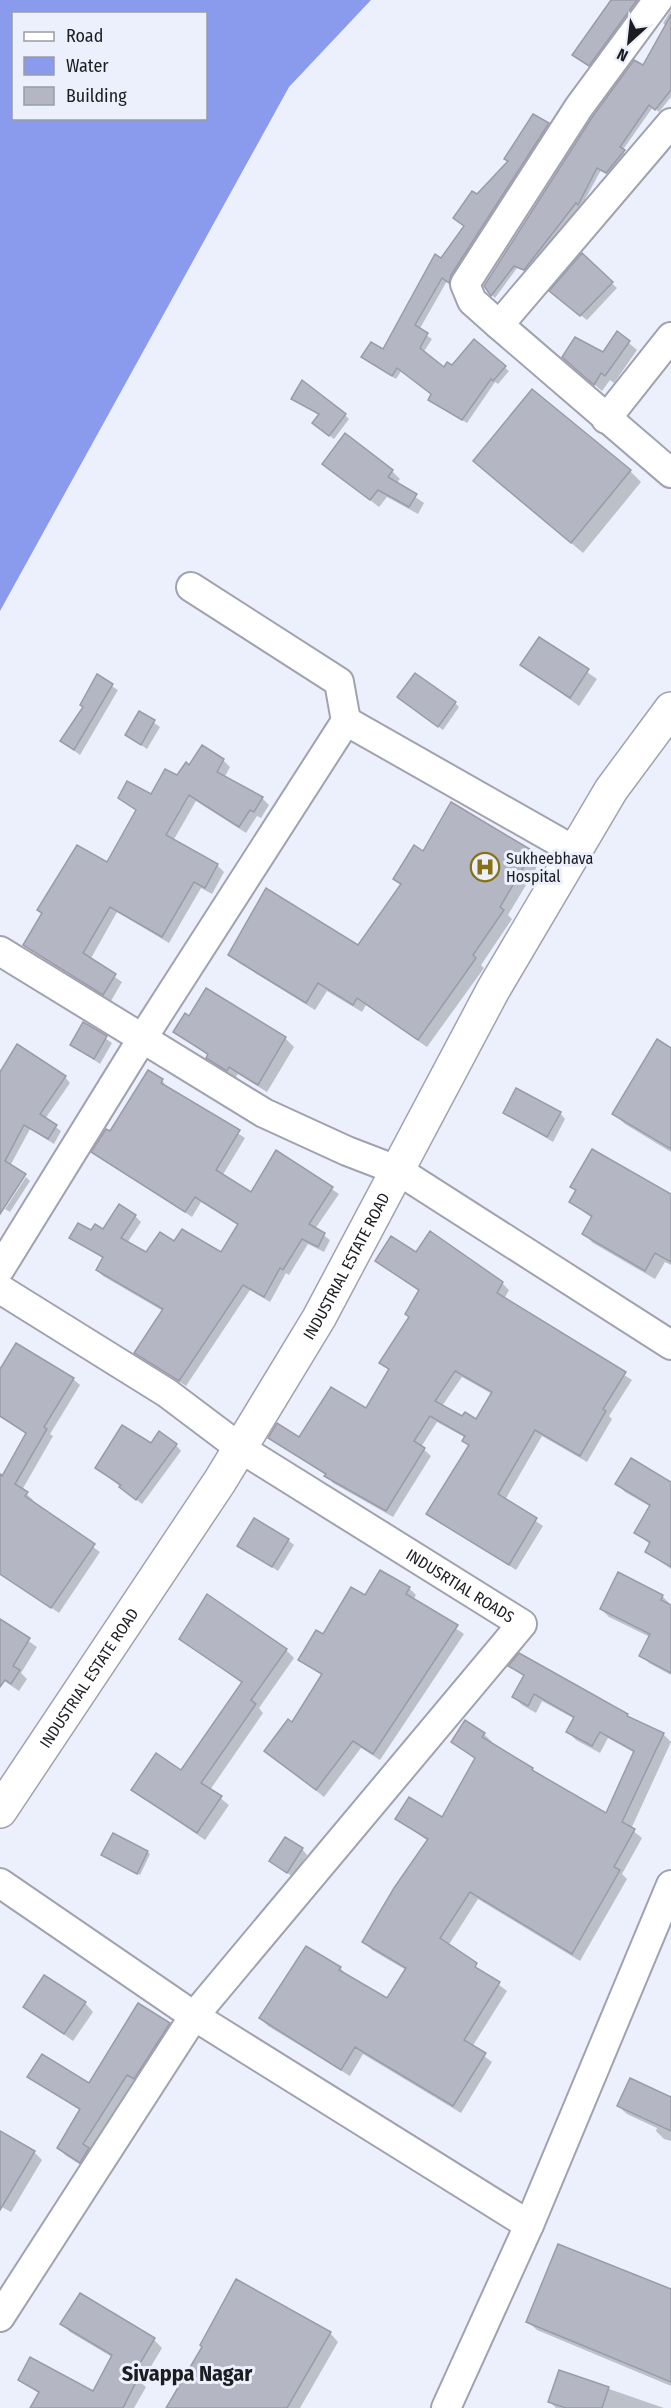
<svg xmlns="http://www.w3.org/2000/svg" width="671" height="2408" font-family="'Fira Sans Condensed',sans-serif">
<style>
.water{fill:#8a9aed;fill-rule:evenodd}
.shadow{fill:#0003;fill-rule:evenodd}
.building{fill:#b4b7c3;stroke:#999ca8;stroke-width:1.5;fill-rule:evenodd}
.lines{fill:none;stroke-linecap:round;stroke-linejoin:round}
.minor-casing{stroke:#a0a3af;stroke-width:32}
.major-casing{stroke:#a0a3af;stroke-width:36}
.minor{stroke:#fff;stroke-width:28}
.major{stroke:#fff;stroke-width:33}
.labels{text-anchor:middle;stroke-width:6;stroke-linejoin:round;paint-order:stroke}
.poi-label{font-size:16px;fill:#1c1d21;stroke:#ecf0fc;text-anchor:start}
.street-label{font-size:16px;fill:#1c1d21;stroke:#ecf0fc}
.district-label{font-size:22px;font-weight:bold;fill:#1c1d21;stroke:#ecf0fc}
</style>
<rect width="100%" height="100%" fill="#ecf0fc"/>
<!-- water -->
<path class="water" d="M0,0h371l-82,87 -289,524zM14,14h192v104h-192z"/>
<!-- shadow -->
<g class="shadow">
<path d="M613,0h32l-53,68 -15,-11z"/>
<path d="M671,10v87l-12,15 -6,-5 -31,44 5,4 -17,21 -9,-6 -20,37 -53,65 -11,-4 -22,30 -8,-8 157,-223 22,-41 -3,-3z"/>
<path d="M548,124l4,4 -99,158 -6,-5 -28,49 13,9 -9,14 21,16 8,-2 22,-26 35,30 -11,13 -3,-2 -28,41 -33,-20 -2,-8 -30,-25 -6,9 -33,-22 20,-5 83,-125 11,-31z"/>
<path d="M582,255l35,33 -30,32 -30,-23z"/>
<path d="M617,333l20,17 -23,33 -4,-3 -8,11 -30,-26 31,-11z"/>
<path d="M293,398l52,17 4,4 -15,20 -15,-12 1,-11z"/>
<path d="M475,461l155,10 11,11 -58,71z"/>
<path d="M324,464l68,7 8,8 -4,5 28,19 -6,11 -31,-17 -8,10z"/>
<path d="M540,639l57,40 -18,27 -57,-41z"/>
<path d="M97,677l21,13 -38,65 -19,-14 23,-34z"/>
<path d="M399,697l56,6 4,4 -16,23z"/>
<path d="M140,713l20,14 -13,22 -20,-14z"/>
<path d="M223,760l7,7 -6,11 38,20 7,7 -8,13 -4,-2 -11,17 -50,-32 -23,40 44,24 7,7 -12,22 -11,-6 -32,55 -52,-31 -27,48 32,22 -11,19 -86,-56 82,-80 30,-54 -17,-13 32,-2 38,-29z"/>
<path d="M532,852l9,8 -33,55 4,4 -31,46 3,3 -57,79 -61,-42 -4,7 -35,-21 -12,19 -76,-47 -9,-9 129,-7 42,-62 -6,-6 29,-26z"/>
<path d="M207,990l78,48 9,9 -27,45 -29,-18 -3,4 -19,-12 -7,-10 -34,-24 15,-14z"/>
<path d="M84,1024l28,19 -12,21 -28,-19z"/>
<path d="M671,1049v103l-46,-28 -11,-10z"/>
<path d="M0,1075l65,2 5,6 -25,36 16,12 -7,13 -24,-15 -20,37 -10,45z"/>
<path d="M162,1080l5,8 78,50 -23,38 29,19 25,-43 63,42 -24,35 15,11 -6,12 -16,-8 -19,31 -3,-2 -16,29 -20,-12 -64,96 -50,-33 27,-42 -60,-35 -6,-6 7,-11 -33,-22 32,-6 32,-15 6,6 -14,21 20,11 28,-11 47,12 17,-29 -38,-24 -9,15 -99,-65z"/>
<path d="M505,1113h55l5,6 -12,23z"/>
<path d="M26,1177l4,4 -20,31 -5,-3z"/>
<path d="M572,1186l99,10v69l-6,-3 -10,17 -62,-36 -9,-9 9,-15 -22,-17 6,-11z"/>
<path d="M430,1233l72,50 7,7 -5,9 128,81 -23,36 3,3 -25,43 -45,-26 -37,64 38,26 -27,44 -88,-57 42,-66 -6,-6 2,-3 -29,-16 -16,25 10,9 -38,61 -60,-34 -7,-8 -56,-37 30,1 66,-29 24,-39 -9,-8 29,-46 9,-26 -42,-30 39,-7zM462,1377l30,17 -15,27 -14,-3 -21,-12z"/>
<path d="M0,1372l73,7 7,6 -30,49 3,2 -31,54 11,10 -2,2 69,50 -41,61 -55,-38 -4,-27v-75l4,2 23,-41 -27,-17z"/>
<path d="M151,1445h25l5,6 -39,53 -45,-36z"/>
<path d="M671,1481v88l-24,-17 4,-7 -15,-12 15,-26 -26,-15 -8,-8z"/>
<path d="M288,1540l6,5 -16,26 -39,-26z"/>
<path d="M619,1574l43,22 8,8 1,71 -22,-12 -8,-8 9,-18 -41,-20 -8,-8z"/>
<path d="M409,1588l7,7 -3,5 51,34 -84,126 -19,-12 -37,49 -58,-46 26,-27 31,-48 -23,-17 66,-62z"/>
<path d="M0,1621l37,26 -16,26 6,6 -8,12 -19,-13z"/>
<path d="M181,1638l105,12 8,8 -35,50 4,5 -53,77 19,15 -24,35 -72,-50 49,-18 61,-88z"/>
<path d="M510,1666l117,49 6,5 30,14 8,8 -40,87 11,9 -20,36 5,5 -47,82 -102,-62 -30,47 59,45 -35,56 20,15 -31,51 -98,-59 -13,22 -82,-50 -8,-8 80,-50 8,8 40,24 18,-30 -34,-20 -8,-8 64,-101 -31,-22h45l34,-59 -23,-18 31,-8 8,8 -2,2 48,32 68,39 29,-62 -27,-15 -8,15 -24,-13 -8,-8 7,-13 -33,-18 -6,12 -14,-8 -8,-8 11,-20z"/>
<path d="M302,1849l5,6 -14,22 -22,-16z"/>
<path d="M147,1852l3,2 -10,21 -37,-20z"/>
<path d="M85,2003l8,9 -20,29 -48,-35z"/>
<path d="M169,2024l7,7 -35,54 -7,-5 -44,71 -3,18 -22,-14 -6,-7 22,-37 -52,-35 60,9z"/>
<path d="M671,2099v42l-7,-2 -8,-8 1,-3 -30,-14 -9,-8z"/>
<path d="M0,2135l34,17 8,8 -31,52 -11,-6z"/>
<path d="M671,2291v95l-134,-56 -9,-8z"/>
<path d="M80,2295l74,45 8,8 -21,35 5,4 -12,21h-103l9,-14 -21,-15 74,14 19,-36 -42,-25 -8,-8z"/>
<path d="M330,2333l8,9 -38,66h-132z"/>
<path d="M560,2372l104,36h-108l-6,-6z"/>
</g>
<!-- building -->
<g class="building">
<path d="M611,0h26l-48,66 -17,-11z"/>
<path d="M671,15v75l-16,20 -6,-5 -29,42 5,3 -19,23 -9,-5 -19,37 -2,-2 -52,67 -10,-4 -23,30 -7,-10 109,-170 41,-56 9,5z"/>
<path d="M533,114l16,9 -98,152 -2,8 -7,-5 -27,47 13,8 -8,15 24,19 3,-5 5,3 22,-26 32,27 -13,15 -2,-2 -29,41 -34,-20 3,-6 -34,-26 -5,8 -31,-19 10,-15 12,7 52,-95 6,4 23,-32 -11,-8 19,-27 5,3 31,-33 -4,-2z"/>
<path d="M582,253l31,29 -33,34 -31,-25z"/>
<path d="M617,331l13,10 -25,35 -4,-3 -7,12 -32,-28 13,-20 28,15z"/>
<path d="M302,380l44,34 -17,22 -17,-13 7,-9 -28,-15z"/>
<path d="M532,389l99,81 -60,73 -98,-82z"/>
<path d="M345,433l48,37 -5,7 29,17 -8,13 -31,-17 -8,10 -48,-36z"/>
<path d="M539,637l50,32 -19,29 -50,-33z"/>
<path d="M415,673l41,29 -18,25 -41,-30z"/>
<path d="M97,674l16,10 -39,66 -14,-9 23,-34 -3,-2z"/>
<path d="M139,711l16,9 -14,25 -16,-10z"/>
<path d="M202,745l22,14 -7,13 46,25 -9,15 -4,-2 -11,17 -50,-32 -23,40 52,29 -13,24 -11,-6 -32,55 -52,-30 -27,46 33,21 -13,21 -80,-50 19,-32 -5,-3 40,-65 30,17 29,-52 -18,-12 9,-17 24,13 14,-25 12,6 9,-13 3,3z"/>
<path d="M451,802l82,49 -33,56 4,3 -31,45 3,3 -58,82 -61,-42 -4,7 -35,-22 -12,20 -78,-48 38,-67 92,57 43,-61 -8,-5 21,-34 9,6z"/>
<path d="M206,988l80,49 -28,48 -29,-18 -2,4 -21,-13 2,-4 -35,-22 12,-19 4,3z"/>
<path d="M83,1022l24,14 -13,23 -24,-14z"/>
<path d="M657,1039l14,9v101l-59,-35z"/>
<path d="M17,1044l49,32 -26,38 17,11 -9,14 -24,-14 -19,36 21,13 -26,40v-142z"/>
<path d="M148,1070l15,9 -2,4 79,47 -24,40 35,22 25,-42 57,37 -24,37 16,9 -7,14 -16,-8 -19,31 -3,-2 -16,29 -21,-12 -64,96 -45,-28 29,-44 -67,-39 7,-13 -34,-19 9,-15 13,7 4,-6 8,5 16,-25 17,11 -15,23 25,14 14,-20 14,9 8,-12 39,23 17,-28 -43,-27 -10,15 -94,-60 15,-23 4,2z"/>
<path d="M516,1088l45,24 -14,25 -44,-24z"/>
<path d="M592,1149l79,45v68l-16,-9 -10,18 -63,-37 10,-18 -23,-14 7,-12 -6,-3z"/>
<path d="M430,1231l73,51 -6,11 129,79 -23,37 3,2 -26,45 -45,-26 -37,64 39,24 -28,47 -83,-51 43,-69 -7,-4 3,-5 -35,-20 -16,25 11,7 -39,63 -62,-35 2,-2 -58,-36 9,-15 22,14 32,-50 35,21 23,-39 -10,-6 30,-46 -4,-3 14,-24 -44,-29 16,-25 25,16zM455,1371l37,21 -16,27 -11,-7 -3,4 -27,-15z"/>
<path d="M16,1343l58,35 -30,49 3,2 -32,55 13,8 -3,4 70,48 -44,64 -51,-34v-100l2,2 24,-43 -26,-17v-47z"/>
<path d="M122,1425l29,18 8,-12 18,13 -41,56 -17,-13 2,-2 -26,-17z"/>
<path d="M631,1458l40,24v85l-26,-15 5,-10 -16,-9 16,-28 -35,-21z"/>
<path d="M254,1518l35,21 -17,28 -35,-21z"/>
<path d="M380,1570l30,17 -4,7 52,31 -85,129 -20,-13 -37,49 -52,-39 24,-32 4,3 30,-48 -24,-14 18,-30 7,4 28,-47 14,8z"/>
<path d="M618,1572l45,23 -2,5 10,5v68l-32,-17 11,-22 -50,-25z"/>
<path d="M207,1594l80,55 -36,51 5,4 -55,79 21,13 -25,37 -66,-43 25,-37 25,17 61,-88 -63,-43z"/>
<path d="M0,1619l30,19 -17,28 7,4 -9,14 -6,-4 -5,7z"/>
<path d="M519,1653l109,61 -1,2 37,17 -42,89 13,7 -21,38 6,3 -48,84 -102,-62 -30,46 37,25 -2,4 25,15 -36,58 22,13 -33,53 -98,-59 -14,23 -82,-52 47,-72 35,21 -2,3 48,28 19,-30 -44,-26 32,-54 34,-49 -33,-20 14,-22 33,20 33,-59 -24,-16 14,-22 20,13 -3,4 51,31 -1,2 74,43 28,-62 -34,-19 -8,14 -26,-14 8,-15 -40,-23 -6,12 -16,-9 12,-22 -16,-9z"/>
<path d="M113,1833l35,18 -11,23 -36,-19z"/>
<path d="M285,1837l18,11 -16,25 -18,-12z"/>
<path d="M44,1975l42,27 -22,32 -41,-27z"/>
<path d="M138,2003l32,20 -36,56 -7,-4 -44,69 6,4 -9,15 -23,-15 23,-39 -53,-32 15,-23 47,29z"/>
<path d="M630,2078l41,19v34l-54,-25z"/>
<path d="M0,2131l35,20 -35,59z"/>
<path d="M558,2244l113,45v93l-145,-60z"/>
<path d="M236,2279l95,53 -44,76h-121l36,-61 -2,-2z"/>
<path d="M80,2293l75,45 -22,37 5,3 -15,30h-93l9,-16 -21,-12 12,-23 63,34 19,-36 -52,-31z"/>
<path d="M559,2370l50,17 -7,21h-36l-18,-6z"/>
</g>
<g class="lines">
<!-- minor casing -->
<g class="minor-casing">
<g id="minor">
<path d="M671,123l-172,202 172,148"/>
<path d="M499,325l-27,-24 -7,-17 114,-177 79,-107"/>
<path d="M606,419l65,-82"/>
<path d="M191,587l148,95 7,39"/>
<path d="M0,951l264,162 83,38 52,20 272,174"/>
<path d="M0,1269l142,-230 204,-318 229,130"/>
<path id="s1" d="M0,1289l167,104 73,55 282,176 -328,392 -194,301"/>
<path d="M0,1883l194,133 335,209 -83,183"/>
<path d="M529,2225l142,-340"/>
</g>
</g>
<!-- major casing -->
<g class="major-casing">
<g id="major">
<path id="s2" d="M0,1811l220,-330 99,-163 174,-328 118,-200 60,-81"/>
</g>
</g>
<!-- minor -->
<use href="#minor" class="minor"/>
<!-- major -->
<use href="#major" class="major"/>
</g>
<!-- icons -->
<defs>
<g id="hospital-ring" transform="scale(1.5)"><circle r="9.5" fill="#ecf0fc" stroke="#877112" stroke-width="1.5"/><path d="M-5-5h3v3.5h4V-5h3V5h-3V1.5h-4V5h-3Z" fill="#877112"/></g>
</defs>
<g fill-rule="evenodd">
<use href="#hospital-ring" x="485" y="867"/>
</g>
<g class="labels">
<!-- poi labels -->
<g class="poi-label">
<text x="506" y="864">Sukheebhava<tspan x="506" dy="18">Hospital</tspan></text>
</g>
<!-- street labels -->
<g class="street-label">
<text dy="6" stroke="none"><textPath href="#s2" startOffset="646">INDUSTRIAL ESTATE ROAD</textPath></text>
<text dy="6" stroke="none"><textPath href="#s1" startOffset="548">INDUSRTIAL ROADS</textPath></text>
<text dy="6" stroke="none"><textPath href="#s2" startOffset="160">INDUSTRIAL ESTATE ROAD</textPath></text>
</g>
<!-- district labels -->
<g class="district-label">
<text x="187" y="2381">Sivappa Nagar</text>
</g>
</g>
<!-- legend -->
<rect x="12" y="12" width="195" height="108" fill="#ecf0fc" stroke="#999ca4" stroke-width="1.5"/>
<rect x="24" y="32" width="30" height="9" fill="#ffffff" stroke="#999ca4" stroke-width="1.5"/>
<text x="66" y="42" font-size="18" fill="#1c1d21">Road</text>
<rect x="24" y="57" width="30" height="18" fill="#8a9aed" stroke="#999ca4" stroke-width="1.5"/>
<text x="66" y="72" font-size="18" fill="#1c1d21">Water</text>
<rect x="24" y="87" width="30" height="18" fill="#b4b7c3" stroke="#999ca4" stroke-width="1.5"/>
<text x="66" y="102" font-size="18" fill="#1c1d21">Building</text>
<!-- north arrow -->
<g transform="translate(629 42) rotate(207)" stroke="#ecf0fc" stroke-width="4.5" paint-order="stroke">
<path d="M0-4.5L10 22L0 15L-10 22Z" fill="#1c1d21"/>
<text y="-9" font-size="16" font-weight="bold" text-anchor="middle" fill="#1c1d21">N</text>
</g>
</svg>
